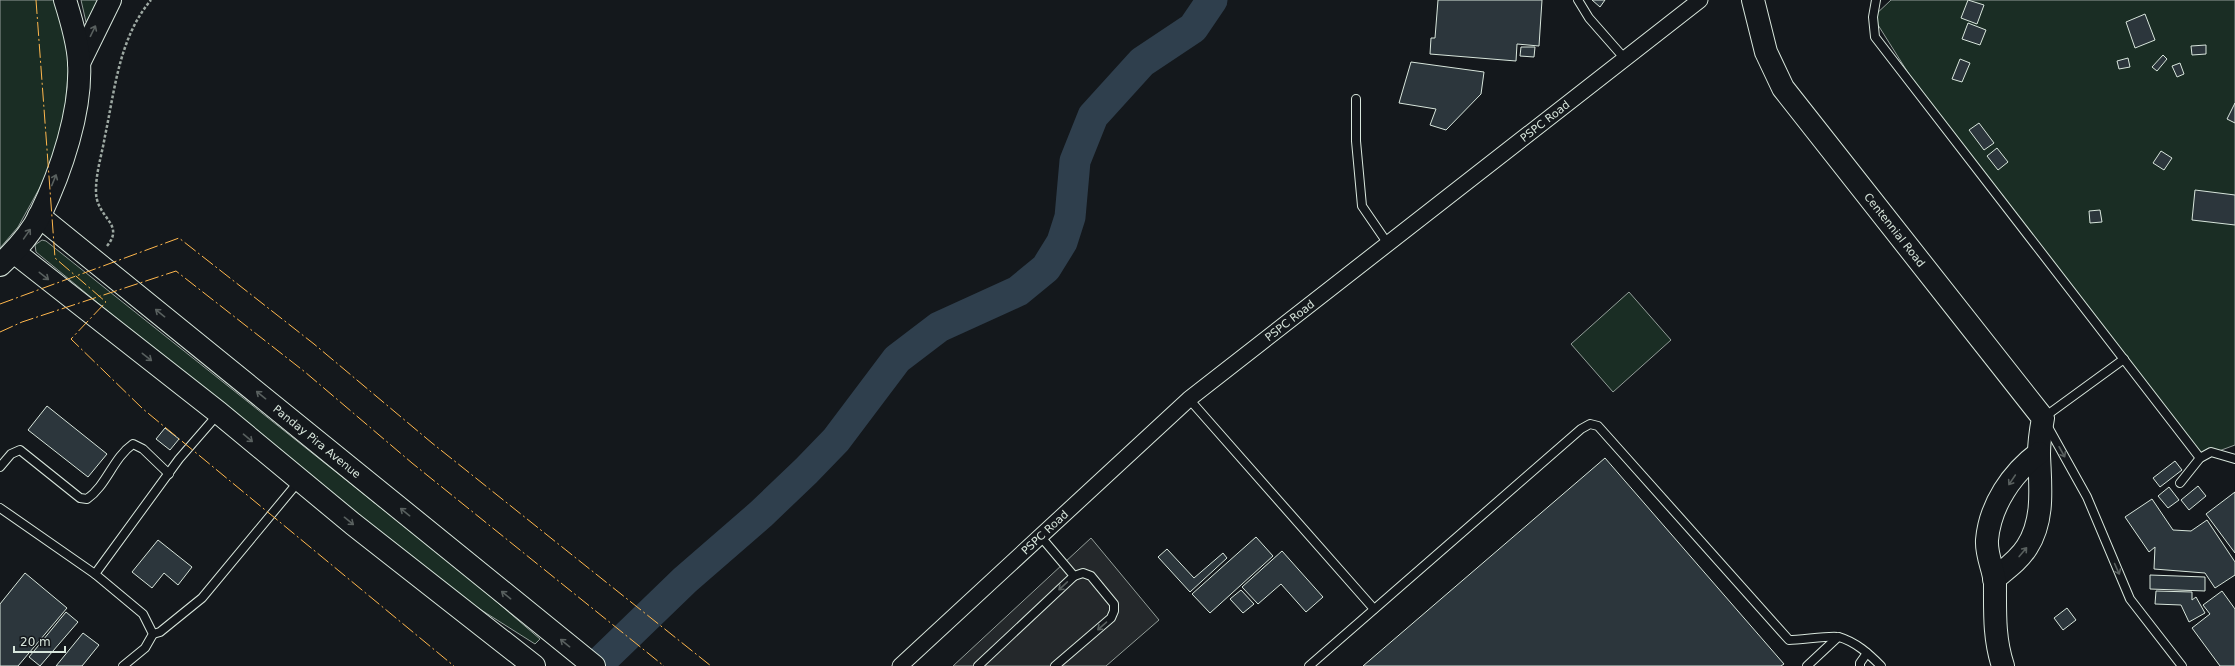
<svg xmlns="http://www.w3.org/2000/svg" width="2235" height="666" font-family="'DejaVu Sans',sans-serif">
<style>
.green{fill:#1a2d24;stroke:#939e99}
.parking{fill:#24282b;stroke:#939e99}
.lines{fill:none;stroke-linecap:round;stroke-linejoin:round}
.river{stroke:#2f3f4d;stroke-width:31}
.building{fill:#2c363c;stroke:#d8e6dc}
.lane-casing{stroke:#d8e6dc;stroke-width:10}
.street-casing{stroke:#d8e6dc;stroke-width:17}
.secondary-casing{stroke:#d8e6dc;stroke-width:24}
.path{stroke:#9da8a2;stroke-width:2.5;stroke-dasharray:3 2;stroke-linecap:butt}
.lane{stroke:#14181c;stroke-width:8}
.street{stroke:#14181c;stroke-width:15}
.secondary{stroke:#14181c;stroke-width:22}
.power{stroke:#ffb74d;stroke-width:1;stroke-dasharray:14 3 2 3;stroke-linecap:butt}
.oneway{stroke:#59605f}
.labels{text-anchor:middle;stroke-width:3;stroke-linejoin:round;paint-order:stroke}
.street-label{font-size:11px;fill:#d8e6dc;stroke:#14181c}
</style>
<rect width="100%" height="100%" fill="#14181c"/>
<!-- green -->
<g class="green">
<path d="M0,0h56l14,49 -5,63 -11,50 -36,65 -18,21z"/>
<path d="M81,0h18l-12,23 -1,-1z"/>
<path d="M1891,0h344v445l-35,13 -271,-352 -56,-89z"/>
<path d="M42,240l4,1 423,337 71,61 -5,5 -76,-48 -219,-176 -204,-168 -1,-7z"/>
<path d="M1629,292l42,48 -58,52 -42,-48z"/>
</g>
<!-- parking -->
<path class="parking" d="M1091,538l68,82 -53,46h-153z"/>
<g class="lines">
<!-- river -->
<path class="river" d="M596,666l89,-86 76,-66 45,-43 30,-31 61,-81 42,-32 79,-36 28,-23 16,-26 8,-25 5,-56 18,-45 49,-54 51,-34 19,-28"/>
</g>
<!-- building -->
<g class="building">
<path d="M1438,0h104l-3,46 -22,-2 -1,17 -86,-7 1,-16h4z"/>
<path d="M1592,0h13l-5,7z"/>
<path d="M1968,0l16,5 -7,19 -16,-6z"/>
<path d="M2145,14l10,26 -20,8 -9,-26z"/>
<path d="M1968,23l18,7 -6,15 -18,-6z"/>
<path d="M2206,45v9l-14,1 -1,-9z"/>
<path d="M1521,47h14l-1,10 -14,-1z"/>
<path d="M2163,55l4,4 -10,12 -5,-4z"/>
<path d="M2128,58l2,9 -11,2 -2,-8z"/>
<path d="M1960,59l10,4 -8,19 -10,-3z"/>
<path d="M1411,62l73,10 -3,22 -35,36 -16,-5 6,-16 -37,-6z"/>
<path d="M2180,63l4,11 -7,3 -5,-11z"/>
<path d="M2235,103v20l-8,-4z"/>
<path d="M1979,123l15,20 -10,7 -15,-20z"/>
<path d="M1997,148l11,14 -10,8 -11,-14z"/>
<path d="M2161,151l11,7 -8,12 -11,-7z"/>
<path d="M2195,190l40,5v30l-43,-5z"/>
<path d="M2100,210l2,12 -12,1 -1,-12z"/>
<path d="M47,406l60,48 -19,23 -60,-47z"/>
<path d="M165,428l14,11 -9,11 -14,-11z"/>
<path d="M1605,458l179,206 -3,2h-418z"/>
<path d="M2175,461l7,9 -22,17 -7,-9z"/>
<path d="M2198,486l8,10 -17,14 -8,-10z"/>
<path d="M2169,487l10,13 -11,8 -10,-12z"/>
<path d="M2235,492v61l-29,-39z"/>
<path d="M2152,499l21,31 18,1 16,-11 28,42v13l-20,13 -10,-15 -51,-4 1,-22 -6,5 -24,-35z"/>
<path d="M1256,537l17,19 -63,57 -18,-19z"/>
<path d="M158,540l34,27 -14,18 -14,-12 -12,15 -20,-16z"/>
<path d="M1167,549l27,29 29,-25 4,5 -37,34 -32,-35z"/>
<path d="M1282,551l41,46 -17,15 -25,-28 -23,20 -16,-17z"/>
<path d="M25,573l42,35 -49,58h-18v-62z"/>
<path d="M2150,575l55,2v14l-55,-2z"/>
<path d="M1241,590l13,14 -11,9 -13,-14z"/>
<path d="M2156,591l36,1v8l4,-3 9,16 -16,9 -8,-17 -26,-1z"/>
<path d="M2222,591l13,18v57h-15l-28,-38 18,-14 -7,-9z"/>
<path d="M2067,608l9,12 -13,10 -9,-12z"/>
<path d="M66,612l12,10 -38,44 -11,-9z"/>
<path d="M83,633l16,12 -17,21h-26z"/>
</g>
<g class="lines">
<!-- lane casing -->
<g class="lane-casing">
<g id="lane">
<path d="M1578,0l11,18 36,41"/>
<path d="M1876,0l-3,17 2,20 325,421 -20,25"/>
<path d="M1356,99v42l6,65 26,38"/>
<path d="M2124,359l-81,59 44,79 43,102 52,67"/>
<path d="M1189,399l185,210"/>
<path d="M2200,458l11,-6 24,7"/>
<path d="M0,467l11,-13 9,-4 60,48 7,1c20,-14 26,-41 46,-55l10,5 26,25"/>
<path d="M0,508l95,66 48,40 10,20 -8,14 -22,18"/>
<path d="M95,574l84,-115 40,-46"/>
<path d="M153,634l7,-2 42,-34 97,-117"/>
<path d="M978,666l96,-90 -33,-39"/>
<path d="M1055,666l56,-48 3,-7v-7l-23,-28 -8,-3 -9,3"/>
<path d="M1309,666l272,-237 9,-5 8,2 191,214c12,0 43,-5 50,-3 17,5 30,17 42,29"/>
<path d="M1807,666l31,-29"/>
<path d="M1860,666v-3l7,-10"/>
</g>
</g>
<!-- street casing -->
<g class="street-casing">
<g id="street">
<path id="s1" d="M900,666l289,-267 511,-399"/>
</g>
</g>
<!-- secondary casing -->
<g class="secondary-casing">
<g id="secondary">
<path id="s2" d="M1753,0l13,52 17,36 260,330c-2,11 -4,24 -4,36 1,31 6,65 -12,93 -8,13 -21,22 -33,32"/>
<path d="M79,63l31,-63"/>
<path id="s3" d="M39,216l555,450"/>
<path d="M14,252l205,161 134,111 181,142"/>
<path d="M0,265c15,-14 31,-31 40,-50 21,-43 42,-105 39,-153 -1,-20 -8,-43 -14,-62"/>
<path d="M2003,666c-9,-27 -8,-53 -8,-82 -1,-15 -9,-28 -8,-44 3,-35 25,-67 52,-87"/>
</g>
</g>
<!-- path -->
<path class="path" d="M107,246c19,-23 -12,-28 -11,-56 0,-18 6,-36 9,-54 10,-47 14,-98 46,-136"/>
<!-- lane -->
<use href="#lane" class="lane"/>
<!-- street -->
<use href="#street" class="street"/>
<!-- secondary -->
<use href="#secondary" class="secondary"/>
<!-- power -->
<g class="power">
<path d="M36,0l19,258 51,44 -35,37 72,70 311,257"/>
<path d="M0,304l179,-66 135,106 118,99 279,223"/>
<path d="M0,332l22,-10 154,-51 129,101 107,91 252,203"/>
</g>
</g>
<!-- one-way arrows -->
<defs><path id="oneway-shaft" d="M-6 0H5M1.5-3L5.5 0L1.5 3" fill="none" stroke-width="1.6" stroke-linecap="round" stroke-linejoin="round"/></defs>
<g class="oneway">
<use href="#oneway-shaft" transform="translate(93 31) rotate(-64)"/>
<use href="#oneway-shaft" transform="translate(54 180) rotate(-68)"/>
<use href="#oneway-shaft" transform="translate(27 234) rotate(-55)"/>
<use href="#oneway-shaft" transform="translate(44 276) rotate(38)"/>
<use href="#oneway-shaft" transform="translate(160 313) rotate(-141)"/>
<use href="#oneway-shaft" transform="translate(147 357) rotate(38)"/>
<use href="#oneway-shaft" transform="translate(261 395) rotate(-141)"/>
<use href="#oneway-shaft" transform="translate(248 438) rotate(40)"/>
<use href="#oneway-shaft" transform="translate(2062 452) rotate(61)"/>
<use href="#oneway-shaft" transform="translate(2012 480) rotate(124)"/>
<use href="#oneway-shaft" transform="translate(405 512) rotate(-141)"/>
<use href="#oneway-shaft" transform="translate(349 521) rotate(39)"/>
<use href="#oneway-shaft" transform="translate(2023 552) rotate(-50)"/>
<use href="#oneway-shaft" transform="translate(2117 569) rotate(66)"/>
<use href="#oneway-shaft" transform="translate(1063 586) rotate(137)"/>
<use href="#oneway-shaft" transform="translate(506 595) rotate(-141)"/>
<use href="#oneway-shaft" transform="translate(1102 626) rotate(139)"/>
<use href="#oneway-shaft" transform="translate(565 643) rotate(-141)"/>
</g>
<g class="labels">
<!-- street labels -->
<g class="street-label">
<text dy="4" stroke="none"><textPath href="#s1" startOffset="845">PSPC Road</textPath></text>
<text dy="4" stroke="none"><textPath href="#s2" startOffset="274">Centennial Road</textPath></text>
<text dy="4" stroke="none"><textPath href="#s1" startOffset="521">PSPC Road</textPath></text>
<text dy="4" stroke="none"><textPath href="#s3" startOffset="358">Panday Pira Avenue</textPath></text>
<text dy="4" stroke="none"><textPath href="#s1" startOffset="197">PSPC Road</textPath></text>
</g>
</g>
<!-- scale -->
<path d="M14 646v6h51v-6" fill="none" stroke="#d8e6dc" stroke-width="2"/>
<text x="20" y="646" font-size="12" fill="#d8e6dc" stroke="#14181c" stroke-width="3" paint-order="stroke">20 m</text>
</svg>
